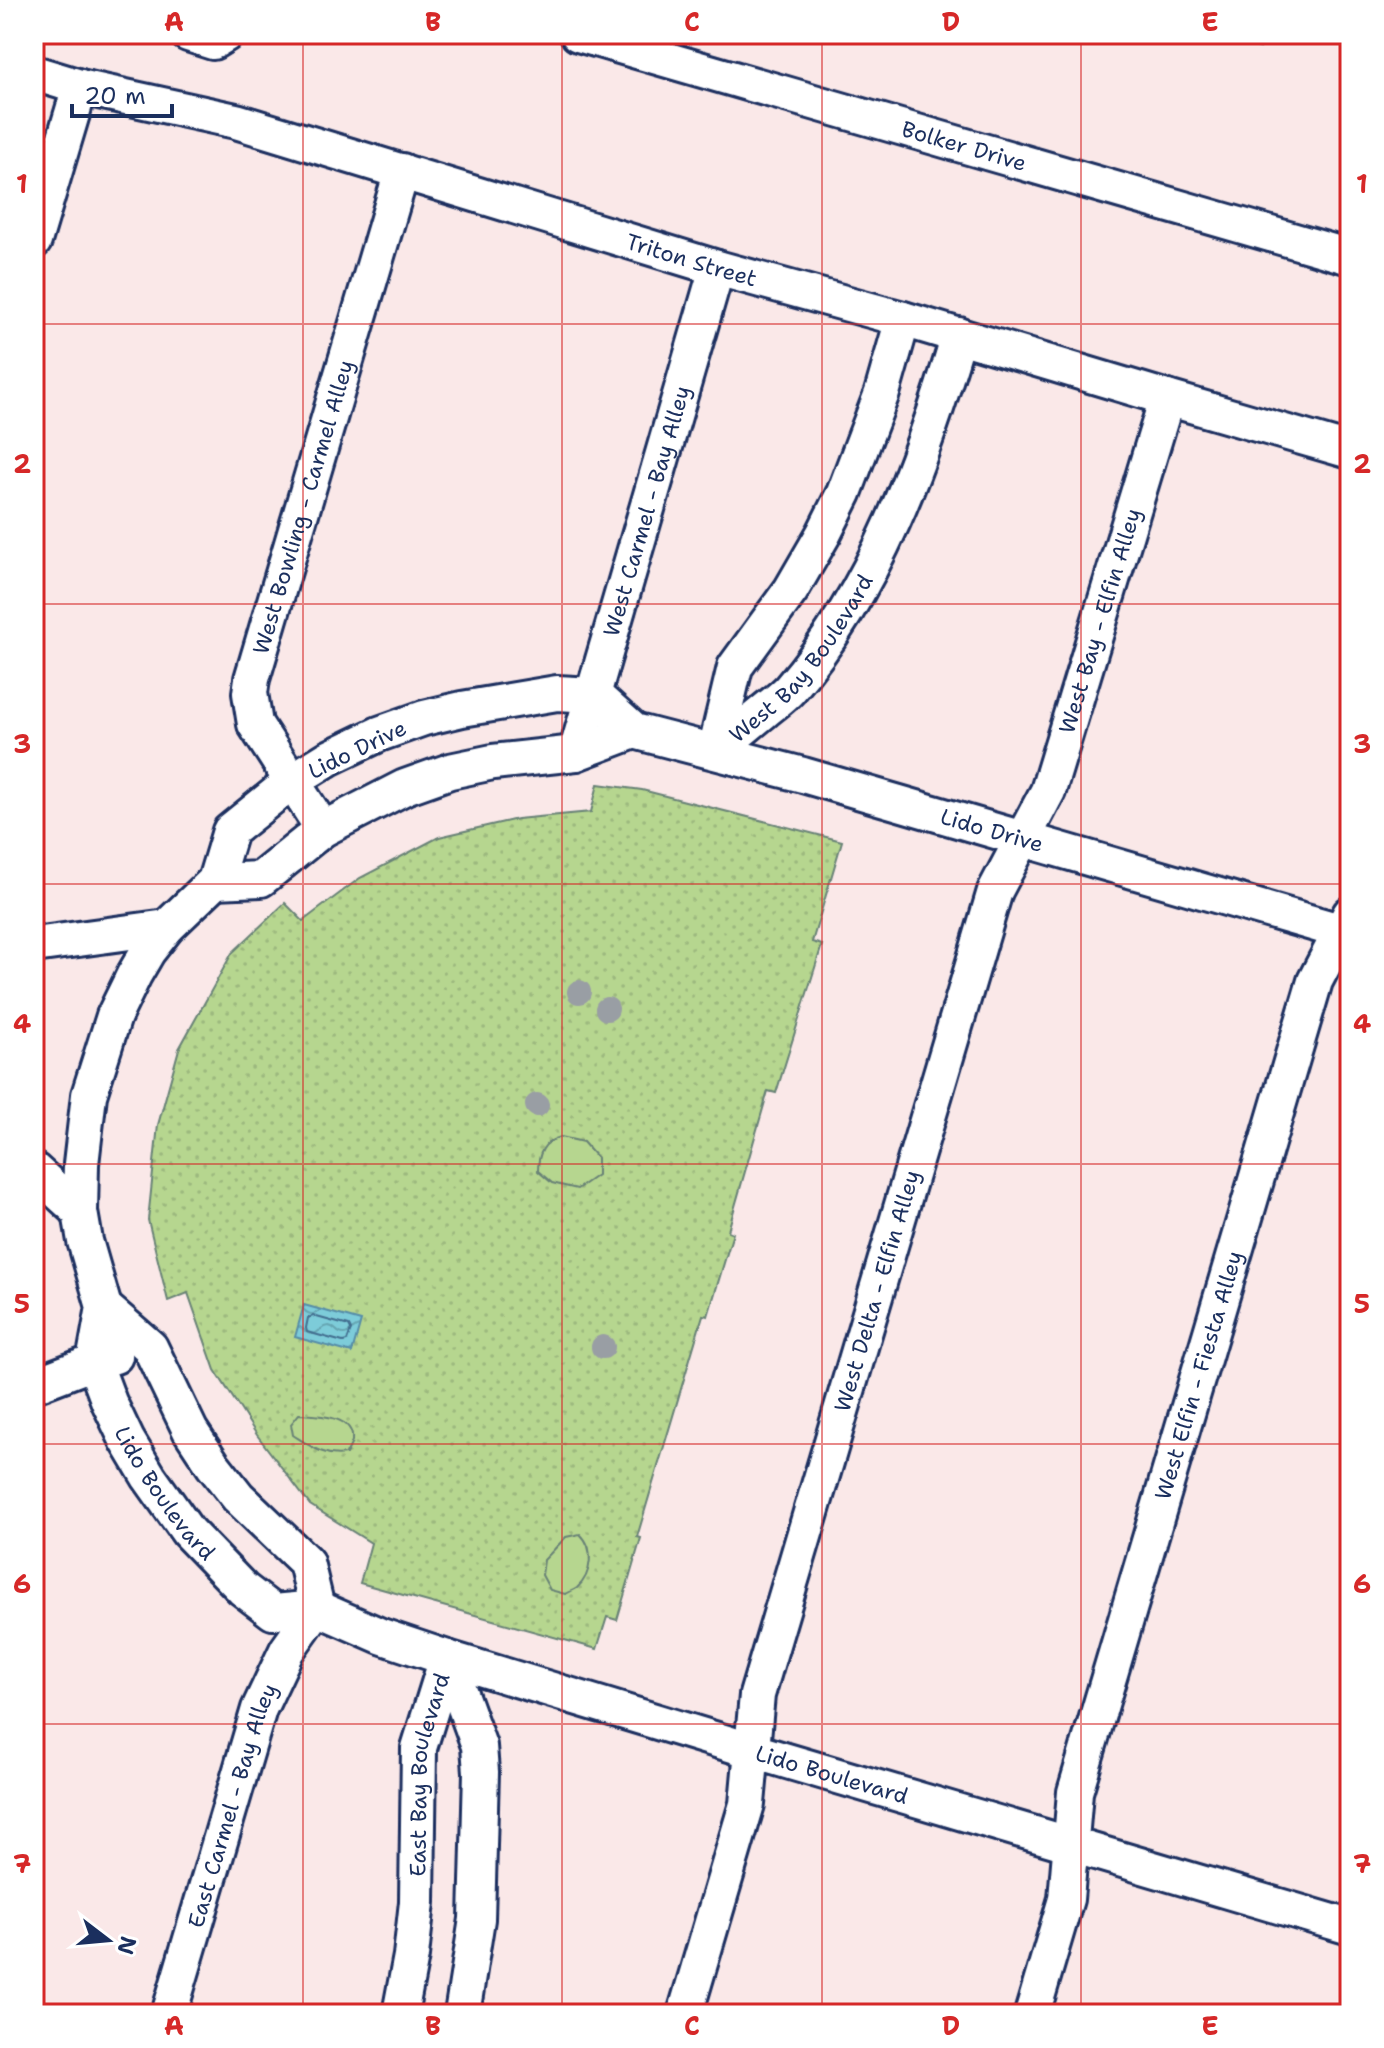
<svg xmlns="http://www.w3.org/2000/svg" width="1384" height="2048" font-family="'Shantell Sans',sans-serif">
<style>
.grass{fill:url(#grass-dots);stroke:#688276;stroke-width:2}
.pitch{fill:#b6d68f;stroke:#688276;stroke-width:2}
.water{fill:url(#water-waves);stroke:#568da8;stroke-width:2}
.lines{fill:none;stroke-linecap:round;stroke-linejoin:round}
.shore{stroke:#426e8f;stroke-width:2}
.minor-casing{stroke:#1b2f5e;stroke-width:40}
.minor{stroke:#fff;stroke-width:34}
.tree{fill:#999ea4}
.grid{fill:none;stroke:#d62828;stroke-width:2;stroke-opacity:0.55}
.labels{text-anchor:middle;stroke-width:8;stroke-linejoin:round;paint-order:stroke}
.street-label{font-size:22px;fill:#1b2f5e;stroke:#fff}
.neatline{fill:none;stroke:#d62828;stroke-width:3}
.grid-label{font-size:26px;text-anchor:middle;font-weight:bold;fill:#d62828}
</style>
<defs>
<pattern id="grass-dots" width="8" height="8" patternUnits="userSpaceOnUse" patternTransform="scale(2)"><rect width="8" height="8" fill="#b6d68f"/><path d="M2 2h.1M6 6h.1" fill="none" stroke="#9cb87e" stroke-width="1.8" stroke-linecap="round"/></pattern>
<pattern id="water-waves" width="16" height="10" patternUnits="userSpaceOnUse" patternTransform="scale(2)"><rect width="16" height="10" fill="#7dccd9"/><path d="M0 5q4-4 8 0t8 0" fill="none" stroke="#66a6b3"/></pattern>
</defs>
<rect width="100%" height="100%" fill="#fae8e8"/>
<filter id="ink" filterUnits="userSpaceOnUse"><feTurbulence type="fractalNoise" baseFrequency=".0125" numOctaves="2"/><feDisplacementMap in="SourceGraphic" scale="16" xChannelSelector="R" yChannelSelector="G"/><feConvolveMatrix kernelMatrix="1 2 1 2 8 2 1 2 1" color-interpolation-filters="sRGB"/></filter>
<g filter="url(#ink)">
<!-- grass -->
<g class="grass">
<path d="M1213,34h51l-4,14z"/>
<path d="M598,784l44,6 200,51 -30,101 10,3 -46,148 -8,-2 -40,140 5,2 -25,83 -5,-1 -66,222 4,1 -24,82 -10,-3 -10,32 -237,-66 11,-40 -61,-38 -53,-70 -42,-65 -27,-77 -20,8 -20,-81 10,-95 21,-76 53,-96 53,-50 18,18 57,-43 79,-41 78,-18 74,-7z"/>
</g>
<!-- pitch -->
<g class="pitch">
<path d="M561,1137l22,5 14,16v17l-20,14 -25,-6 -14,-12c0,-17 5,-30 23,-34z"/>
<path d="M299,1414c17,1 56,1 53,27 -1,5 -4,9 -6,13 -21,4 -36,-8 -53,-19l-2,-11z"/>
<path d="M580,1534c15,14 12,40 -3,54 -3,2 -8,4 -12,6l-15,-4 -8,-15 2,-15 22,-23z"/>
</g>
<!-- water -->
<path class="water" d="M304,1305l57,16 -9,32 -57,-16z"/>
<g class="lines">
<!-- shore -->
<path class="shore" d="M313,1316l36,10 2,4 -4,11 -4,1 -36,-10 -1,-4 2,-10z"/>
<!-- minor casing -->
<g class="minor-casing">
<g id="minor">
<path d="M188,34l25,8 13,-8"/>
<path id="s1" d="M578,34l772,223"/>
<path id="s2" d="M34,73l46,14 156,34 481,147 186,51 264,79 183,53"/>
<path d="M34,241l46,-154"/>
<path id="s3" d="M715,751c16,-12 31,-25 47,-38 9,-8 20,-15 28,-24 86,-100 132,-229 169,-354"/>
<path d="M715,751l20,-84 56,-77 33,-57 20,-40 38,-100 21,-74"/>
<path id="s4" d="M576,753l141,-485"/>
<path id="s5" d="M323,829l-68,-105 -5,-31 2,-14 150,-508"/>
<path d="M215,881l46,-2 62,-50 82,-42 45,-16 43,-9 83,-9 58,-22"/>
<path id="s6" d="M1350,934l-547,-159 -169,-44 -40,-36 -37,-2 -95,16 -38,9 -45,16 -50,24 -37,23 -62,50 -15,50 -48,46 -19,24 -14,24 -20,41 -25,79 -8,69 -1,48 5,29 19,66 -10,55 15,40 18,38 22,37 39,55 55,57 30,23 44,-4 64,28 66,22 306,93 597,176"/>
<path d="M34,945l133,-18"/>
<path d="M34,1170l46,42"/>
<path d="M104,1307l46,40 40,83 23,35 25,32 68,65 11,46"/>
<path d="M34,1385l60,-23 21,-6"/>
<path d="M447,1658l32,88 2,26 -4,147 -15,95"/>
<path id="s7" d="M169,2014l90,-305 28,-59 30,-42"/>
<path id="s8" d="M400,2014l11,-58 6,-54 2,-154 28,-90"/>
<path id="s9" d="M685,2014l62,-210 10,-109 238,-804 53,-100 119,-393"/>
<path id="s10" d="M1032,2014l34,-115 9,-107 240,-811 35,-67"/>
</g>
</g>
<!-- minor -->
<use href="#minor" class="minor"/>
</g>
<!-- trees -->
<g class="tree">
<circle cx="579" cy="992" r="12"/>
<circle cx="607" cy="1009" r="12"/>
<circle cx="537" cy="1105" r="12"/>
<circle cx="603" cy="1347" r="12"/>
</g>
</g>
<!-- grid -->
<path class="grid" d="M303,34v1980M562,34v1980M822,34v1980M1081,34v1980M34,324h1316M34,604h1316M34,884h1316M34,1164h1316M34,1444h1316M34,1724h1316"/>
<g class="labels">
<!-- street labels -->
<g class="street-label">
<text dy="8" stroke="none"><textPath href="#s1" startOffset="402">Bolker Drive</textPath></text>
<text dy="8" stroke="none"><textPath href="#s2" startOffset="684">Triton Street</textPath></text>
<text dy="8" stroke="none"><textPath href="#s5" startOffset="350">West Bowling - Carmel Alley</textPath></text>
<text dy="8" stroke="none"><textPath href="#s4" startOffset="252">West Carmel - Bay Alley</textPath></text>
<text dy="8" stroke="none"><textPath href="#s9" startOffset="1458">West Bay - Elfin Alley</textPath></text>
<text dy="8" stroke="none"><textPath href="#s3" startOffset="128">West Bay Boulevard</textPath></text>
<text transform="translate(357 749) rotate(-26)" y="8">Lido Drive</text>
<text transform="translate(992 830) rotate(16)" y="8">Lido Drive</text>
<text dy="8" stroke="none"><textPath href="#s9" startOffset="750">West Delta - Elfin Alley</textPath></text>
<text dy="8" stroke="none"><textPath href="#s10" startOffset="662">West Elfin - Fiesta Alley</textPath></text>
<text dy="8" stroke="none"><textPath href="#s6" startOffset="1924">Lido Boulevard</textPath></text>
<text dy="8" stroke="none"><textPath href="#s6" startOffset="2672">Lido Boulevard</textPath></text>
<text dy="8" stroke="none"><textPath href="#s8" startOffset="242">East Bay Boulevard</textPath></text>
<text dy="8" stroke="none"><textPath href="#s7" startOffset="218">East Carmel - Bay Alley</textPath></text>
</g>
</g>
<!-- margin -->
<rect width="1384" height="2048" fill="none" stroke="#fff" stroke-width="88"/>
<!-- north arrow -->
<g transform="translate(108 1940) rotate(106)" stroke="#ffffff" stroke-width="6" paint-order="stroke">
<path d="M0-6L14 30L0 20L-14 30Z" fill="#1b2f5e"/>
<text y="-12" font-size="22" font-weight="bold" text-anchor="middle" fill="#1b2f5e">N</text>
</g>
<!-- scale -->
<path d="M72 104v12h100v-12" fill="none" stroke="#1b2f5e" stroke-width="4"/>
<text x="84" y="104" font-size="24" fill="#1b2f5e" stroke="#ffffff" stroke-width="6" paint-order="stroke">20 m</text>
<rect x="44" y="44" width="1296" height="1960" class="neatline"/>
<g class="grid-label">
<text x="174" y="31">A</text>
<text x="433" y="31">B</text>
<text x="692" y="31">C</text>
<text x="951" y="31">D</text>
<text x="1210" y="31">E</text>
<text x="22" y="193">1</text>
<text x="1362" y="193">1</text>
<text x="22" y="473">2</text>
<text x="1362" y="473">2</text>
<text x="22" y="753">3</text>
<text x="1362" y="753">3</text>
<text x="22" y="1033">4</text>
<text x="1362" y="1033">4</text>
<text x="22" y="1313">5</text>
<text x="1362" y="1313">5</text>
<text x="22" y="1593">6</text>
<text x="1362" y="1593">6</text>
<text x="22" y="1873">7</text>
<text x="1362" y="1873">7</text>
<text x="174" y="2035">A</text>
<text x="433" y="2035">B</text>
<text x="692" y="2035">C</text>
<text x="951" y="2035">D</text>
<text x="1210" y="2035">E</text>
</g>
</svg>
